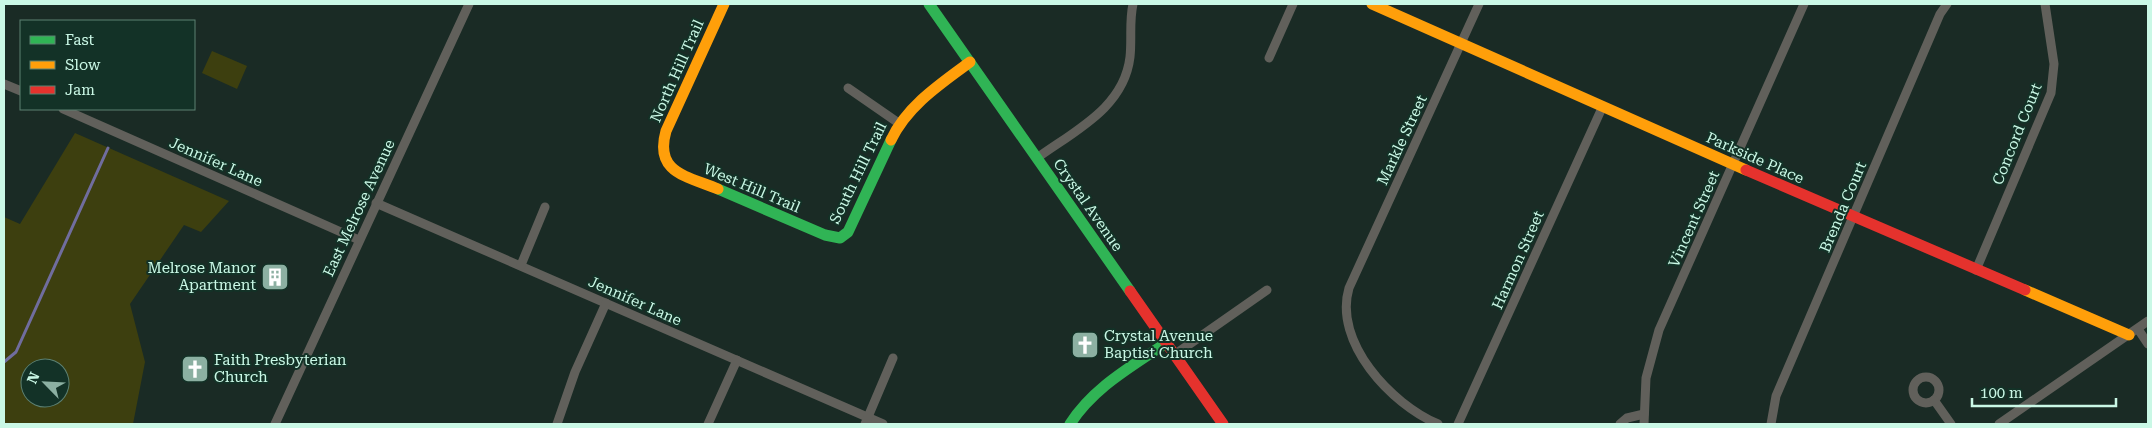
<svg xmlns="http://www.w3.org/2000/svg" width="2152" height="428" font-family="'Roboto Serif',serif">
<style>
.green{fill:#3d3f0f;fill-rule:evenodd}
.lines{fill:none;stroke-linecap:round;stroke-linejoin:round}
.stream{stroke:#706d9e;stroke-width:3}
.street{stroke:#61605b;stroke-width:9}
.fast{stroke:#30b455;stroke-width:11}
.slow{stroke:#ff9f0a;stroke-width:11}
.jam{stroke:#e5322d;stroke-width:11}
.labels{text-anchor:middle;stroke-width:4;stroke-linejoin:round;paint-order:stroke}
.street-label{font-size:15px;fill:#caf8e6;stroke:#133227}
.poi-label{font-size:15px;fill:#caf8e6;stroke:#133227;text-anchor:start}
</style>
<rect width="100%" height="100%" fill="#1a2b25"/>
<!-- green -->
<g class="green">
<path d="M212,51l35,15 -10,23 -35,-16z"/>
<path d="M75,133l154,68 -28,31 -17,-7 -54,79 15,58 -12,62h-129v-207l16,7zM30,368h30v30h-30z"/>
</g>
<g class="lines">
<!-- stream -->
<path class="stream" d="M4,362l12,-10 92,-204"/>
<!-- street -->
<g class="street">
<path d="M1269,58l24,-54"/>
<path d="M4,84l17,7"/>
<path d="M848,88l52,36"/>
<path d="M63,109l296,131"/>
<path d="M1037,158c37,-27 87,-50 93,-101 2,-18 -1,-35 3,-53"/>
<path d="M376,203l507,221"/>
<path d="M521,265l24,-58"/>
<path d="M1976,270l75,-177 3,-29 -9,-60"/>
<path d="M2138,329l10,15"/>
<path d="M1174,355l93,-65"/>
<circle cx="1926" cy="390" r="13"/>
<path d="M1934,400l17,24"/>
<path d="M275,424l194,-420"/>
<path d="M557,424l18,-52 31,-69"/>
<path d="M708,424l29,-64"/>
<path d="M865,424l28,-66"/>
<path d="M1438,424c-47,-20 -105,-82 -89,-136l130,-284"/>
<path d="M1458,424l144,-316"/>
<path d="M1620,424l7,-6 17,-4"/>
<path d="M1644,424l2,-46 13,-48 145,-326"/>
<path d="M1771,424l5,-28 164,-382 7,-10"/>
<path d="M1999,424l149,-103"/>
</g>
<!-- fast -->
<g class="fast">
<path d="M929,4l201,287"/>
<path d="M718,189l107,46 15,3 8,-6 43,-92"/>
<path d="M1070,424c24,-37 61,-57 96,-81"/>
</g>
<!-- slow -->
<g class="slow">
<path d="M1372,4l374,166"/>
<path d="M891,140c16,-34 49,-56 79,-78"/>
<path d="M718,189c-31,-13 -64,-16 -52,-58l58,-127"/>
<path d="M2025,290l104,45"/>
</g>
<!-- jam -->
<g class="jam">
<path d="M1746,170l279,120"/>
<path d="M1130,291l93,133"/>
</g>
</g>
<!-- icons -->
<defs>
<g id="building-square" transform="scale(1.4375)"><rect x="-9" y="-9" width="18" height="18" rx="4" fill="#8cb0a2" stroke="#133227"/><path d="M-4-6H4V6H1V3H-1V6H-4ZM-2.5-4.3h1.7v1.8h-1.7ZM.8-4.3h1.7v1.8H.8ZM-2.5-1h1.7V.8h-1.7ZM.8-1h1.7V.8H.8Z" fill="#fff"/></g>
<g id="church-square" transform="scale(1.4375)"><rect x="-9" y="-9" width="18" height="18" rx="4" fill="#8cb0a2" stroke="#133227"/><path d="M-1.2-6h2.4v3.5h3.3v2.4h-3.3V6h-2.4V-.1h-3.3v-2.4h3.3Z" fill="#fff"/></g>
</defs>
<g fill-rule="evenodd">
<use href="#building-square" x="275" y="277"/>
<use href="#church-square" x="1085" y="345"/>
<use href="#church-square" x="195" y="369"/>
</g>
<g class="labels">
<!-- street labels -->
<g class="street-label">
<text transform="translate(677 71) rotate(-66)" y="5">North Hill Trail</text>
<text transform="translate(2017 134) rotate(-68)" y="5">Concord Court</text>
<text transform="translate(1402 140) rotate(-65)" y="5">Markle Street</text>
<text transform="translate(1755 158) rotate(24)" y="5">Parkside Place</text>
<text transform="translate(216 162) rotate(24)" y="5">Jennifer Lane</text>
<text transform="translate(858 173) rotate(-64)" y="5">South Hill Trail</text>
<text transform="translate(752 188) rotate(23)" y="5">West Hill Trail</text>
<text transform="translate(1088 205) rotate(55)" y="5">Crystal Avenue</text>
<text transform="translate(1843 207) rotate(-67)" y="5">Brenda Court</text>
<text transform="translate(359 208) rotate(-65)" y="5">East Melrose Avenue</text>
<text transform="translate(1694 219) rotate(-66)" y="5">Vincent Street</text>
<text transform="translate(1518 260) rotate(-66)" y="5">Harmon Street</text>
<text transform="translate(635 301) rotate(24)" y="5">Jennifer Lane</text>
</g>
<!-- poi labels -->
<g class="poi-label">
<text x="256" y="273" text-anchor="end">Melrose Manor<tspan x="256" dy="17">Apartment</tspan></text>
<text x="1104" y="341">Crystal Avenue<tspan x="1104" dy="17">Baptist Church</tspan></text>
<text x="214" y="365">Faith Presbyterian<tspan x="214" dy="17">Church</tspan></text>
</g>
</g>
<!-- border -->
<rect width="2152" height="428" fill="none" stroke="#caf8e6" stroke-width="10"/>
<!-- legend -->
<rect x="20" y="20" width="175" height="90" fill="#133227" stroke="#5c8173"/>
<rect x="30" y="36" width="25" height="8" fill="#30b455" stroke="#5c8173"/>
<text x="65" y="45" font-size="15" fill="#caf8e6">Fast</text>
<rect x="30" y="61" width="25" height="8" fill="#ff9f0a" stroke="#5c8173"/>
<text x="65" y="70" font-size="15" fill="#caf8e6">Slow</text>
<rect x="30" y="86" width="25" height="8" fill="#e5322d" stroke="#5c8173"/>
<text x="65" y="95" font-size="15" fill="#caf8e6">Jam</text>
<!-- north arrow -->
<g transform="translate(45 383) rotate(294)"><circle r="24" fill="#133227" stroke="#5c8173"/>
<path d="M0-4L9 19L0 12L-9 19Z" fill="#8cb0a2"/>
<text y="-8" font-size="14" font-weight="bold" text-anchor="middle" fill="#caf8e6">N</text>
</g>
<!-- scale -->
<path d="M1972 398v8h144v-8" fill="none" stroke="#caf8e6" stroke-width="2.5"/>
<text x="1980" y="398" font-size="15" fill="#caf8e6" stroke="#133227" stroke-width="4" paint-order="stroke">100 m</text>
</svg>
